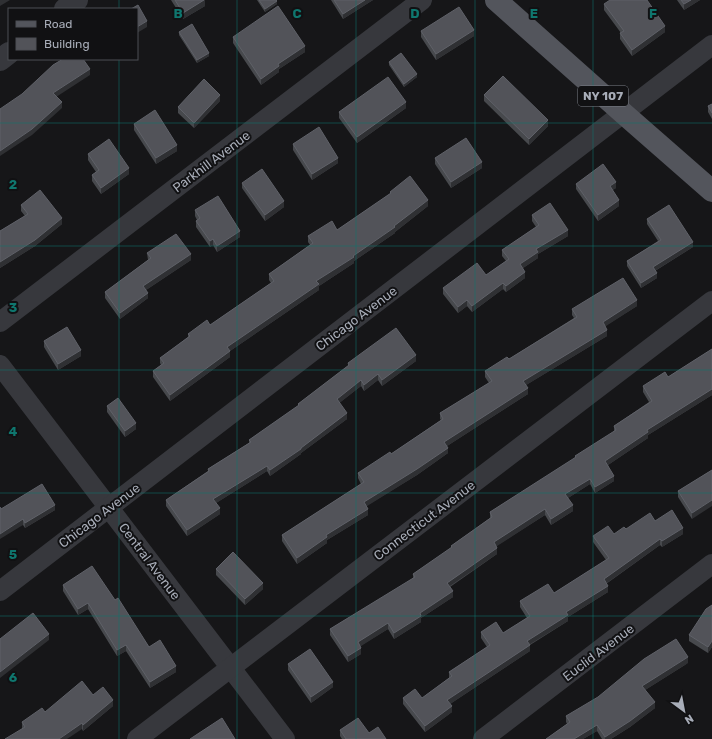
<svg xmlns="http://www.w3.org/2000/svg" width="712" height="739" font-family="Rubik,sans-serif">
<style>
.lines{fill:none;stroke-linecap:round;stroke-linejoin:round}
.minor{stroke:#37383d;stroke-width:20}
.tertiary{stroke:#37383d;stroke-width:22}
.primary{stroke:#53555c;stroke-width:22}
.wall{fill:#47494d}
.shaded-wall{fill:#2f3033}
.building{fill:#525359;stroke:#5f6168}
.grid{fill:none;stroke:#0f766e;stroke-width:1;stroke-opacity:0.55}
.labels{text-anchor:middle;stroke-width:4;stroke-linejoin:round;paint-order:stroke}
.shield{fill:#111113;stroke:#7b7e86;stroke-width:1}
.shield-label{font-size:12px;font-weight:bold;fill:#a8adb8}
.street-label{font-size:13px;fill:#a8adb8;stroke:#111113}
.grid-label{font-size:13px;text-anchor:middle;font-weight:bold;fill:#0f766e;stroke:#111113;stroke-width:4;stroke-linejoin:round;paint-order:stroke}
</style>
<rect width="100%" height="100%" fill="#161618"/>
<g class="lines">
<!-- minor -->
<g class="minor">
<path d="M0,322l422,-322"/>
<path d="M0,365l285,374"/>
<path d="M0,591l712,-546"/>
<path d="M137,739l575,-438"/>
<path d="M483,739l229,-175"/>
</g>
<!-- tertiary -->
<g class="tertiary">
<path d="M65,9l12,-9"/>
<path d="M0,60l9,-7"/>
</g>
<!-- primary -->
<path class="primary" d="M496,0l127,113 89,78"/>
</g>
<!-- wall -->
<g class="wall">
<path d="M171,0h34v6l-22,13z"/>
<path d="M257,0h19l1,4 -12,8z"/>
<path d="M331,0h42l-30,19z"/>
<path d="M677,0h23l-16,10z"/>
<path d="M604,4l61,28 -33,24 -12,-17v-6h1l-17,-23z"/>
<path d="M421,31l53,5 -38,24 -15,-23z"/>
<path d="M179,32l30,24 -12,7 -18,-28z"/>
<path d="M233,37l72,15 -26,17v3l-18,13 -28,-42z"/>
<path d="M389,62l28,15 -13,10 -15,-22z"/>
<path d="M484,95l64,31 -19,19 -45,-44z"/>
<path d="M220,101l-26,27 -16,-15v-6z"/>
<path d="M712,104v15l-4,-7v-6z"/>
<path d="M406,108l-49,35 -18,-25v-6z"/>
<path d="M134,124l43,27 -21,13 -22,-34z"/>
<path d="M293,144l45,19 -26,17 -19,-30z"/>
<path d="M88,154l41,20 -28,20 -9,-13v-6l4,-3 -8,-12z"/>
<path d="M435,158l47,10 -31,20 -16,-24z"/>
<path d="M242,183l42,24 -19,14 -23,-33z"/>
<path d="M576,184l40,4 -4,2 7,16 -21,15 -22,-32z"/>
<path d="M390,192l38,14 -33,26v1l-41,28v2l-35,23v4l-89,61v6l-60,44 -17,-24v-6l8,-6 -1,-2v-5l28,-21v-3l22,-9 61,-42 -2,-3v-6l41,-29 -2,-3v-6l29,-6 53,-36z"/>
<path d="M21,205l41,19 -27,22 -35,22v-37l25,-15 -4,-5z"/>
<path d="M195,210l45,27 -23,15 -4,-7 -3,2 -14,-20v-6l1,-1 -2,-4z"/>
<path d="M532,215l36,21 -30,18v4l-15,10 2,10 -19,14 -3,-3 -31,23 -5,-6 -9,7 -15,-19v-6l43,-13 20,-14 -4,-5v-6l34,-23 -4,-6z"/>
<path d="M647,219l46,28 -38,24 2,7 -16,10 -14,-22v-5l31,-20 -11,-17z"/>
<path d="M147,253l44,7 -45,30 2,8 -28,21 -15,-21v-6l43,-32z"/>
<path d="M637,306l-32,20 2,10 -81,49 2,9 -81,52 1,7 -31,22 -51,31 2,9 -41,25v3l-30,21 -15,-23v-6l79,-51 -3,-6v-5l33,-19 50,-34 -1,-1v-6l49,-30 -4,-6v-6l24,-12 65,-41 -2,-3v-6z"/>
<path d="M44,341l37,15 -23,14 -14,-23z"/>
<path d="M712,349v46l-64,40v3l-40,27 6,16 -19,12 -5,-9 -22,14 5,13 -22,14 -6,-10 -49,31 1,8 -47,33 3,10 -32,21v4l-27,17 -6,-10 -28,17 1,8 -13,8 -18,-27v-6l83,-50v-5l38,-26v-2l39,-28v-6l85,-54v-2l39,-24v-6l35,-24 -6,-10v-6l25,-9z"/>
<path d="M416,361l-34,25 -4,-6 -14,11 -3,-5 -22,17 8,16 -46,34v1l-31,22 -3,-5 -51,32 4,11 -33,22 -21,-30v-6l42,-29v-2l41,-26v-3l49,-34v-2l50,-38v-3z"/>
<path d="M107,406l29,23 -11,8 -18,-25z"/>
<path d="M712,470l-20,49 -14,-22v-6z"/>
<path d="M1,509l54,1 -30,18 -2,-3z"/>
<path d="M655,521l28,13 -21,13 -2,-2 -54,39 2,8 -40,25v4l-38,24v6l-80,53 2,8 -27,20 -22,-28v-6h19l27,-20v-6l38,-25 -6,-9v-6l22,1 24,-15 -7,-11v-6l34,-8 52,-33 -13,-18v-6l21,-2 12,-5z"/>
<path d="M216,569l47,20 -18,16 -29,-30z"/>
<path d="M63,585l52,15 34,47 27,25 -26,16 -24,-37 -9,5 -29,-47 -10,6 -15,-24z"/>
<path d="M712,605v42l-4,6 -19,-12v-6z"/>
<path d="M688,663l-43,27 10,18 -25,19 -19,12h-9l-5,-8 -14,8h-37l21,-15 -1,-2v-6z"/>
<path d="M288,664l45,23 -22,16 -23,-33z"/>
<path d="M93,695l20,11 -30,25 -1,-2h-60v-7l23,-10z"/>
<path d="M340,730l29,3 17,6h-44l-2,-3z"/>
</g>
<!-- shaded-wall -->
<g class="shaded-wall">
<path d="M0,0h10l-10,6z"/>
<path d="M204,0h1v6l-22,13v-6z"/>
<path d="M365,0h8l-30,19v-5z"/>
<path d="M691,0h9l-16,10v-6z"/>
<path d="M277,1v3l-12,8v-3z"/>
<path d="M147,21v6l-10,6v-6z"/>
<path d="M665,26v6l-33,24v-6z"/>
<path d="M474,30v6l-38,24v-6z"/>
<path d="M305,46v6l-26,17v3l-18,13v-6l17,-15z"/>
<path d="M209,53v3l-12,7v-3z"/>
<path d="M90,69v6l-37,24v-6z"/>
<path d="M417,74v3l-13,10v-3z"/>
<path d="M220,95v6l-26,27v-5z"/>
<path d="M62,102v6l-30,27 -32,21v-5z"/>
<path d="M406,102v6l-49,35v-6z"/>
<path d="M548,120v6l-19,19v-6z"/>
<path d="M177,145v6l-21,13v-6z"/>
<path d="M338,158v5l-26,17v-6z"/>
<path d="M482,162v6l-31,20v-6z"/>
<path d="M129,168v6l-28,20v-6z"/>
<path d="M616,182v6l-6,4v-6z"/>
<path d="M428,200v6l-33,26v1l-41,28v2l-35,23v4l-89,61v6l-60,44v-6l57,-48 89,-66 37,-25 41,-30z"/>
<path d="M619,200v6l-21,15v-6z"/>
<path d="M284,201v6l-19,14v-6z"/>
<path d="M62,218v6l-27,22 -35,22v-6z"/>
<path d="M568,230v6l-30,18v4l-18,12v-6l16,-15z"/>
<path d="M240,231v6l-23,15v-6z"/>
<path d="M213,239v6l-3,2v-6z"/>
<path d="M693,242v5l-40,25v-5z"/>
<path d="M191,254v6l-48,32v-6z"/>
<path d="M525,272v6l-19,14v-6z"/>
<path d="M657,273v5l-16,10v-5z"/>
<path d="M503,283v6l-31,23v-6z"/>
<path d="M148,293v5l-28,21v-6z"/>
<path d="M467,300v6l-9,7v-6z"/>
<path d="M637,300v6l-34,22v-6z"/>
<path d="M607,330v6l-84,51v-6z"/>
<path d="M81,350v6l-23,14v-6z"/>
<path d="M416,355v6l-34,25v-6z"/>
<path d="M378,374v6l-14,11v-6z"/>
<path d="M361,380v6l-24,19v-6z"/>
<path d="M528,388v6l-84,54v-6z"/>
<path d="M712,389v6l-64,40v3l-43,29v-6l42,-31z"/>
<path d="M347,413v6l-46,34v1l-31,22v-6l31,-22z"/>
<path d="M136,423v6l-11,8v-6z"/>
<path d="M448,448v5l-31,22 -53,33v-6z"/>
<path d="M267,466v5l-54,34v-6z"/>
<path d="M614,476v5l-19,12v-6z"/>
<path d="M590,479v5l-25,16v-6z"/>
<path d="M712,500v6l-20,13v-6z"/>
<path d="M55,505v5l-30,18v-5z"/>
<path d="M573,505v6l-22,14v-6z"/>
<path d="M220,508v6l-33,22v-6z"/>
<path d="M368,509v6l-41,25v3l-30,21v-6l29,-23z"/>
<path d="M545,509v6l-51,33v-6z"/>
<path d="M23,519v6l-23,14v-5z"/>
<path d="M683,528v6l-21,13v-6z"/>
<path d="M660,539v6l-56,40v-6z"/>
<path d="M497,548v6l-50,34v-5z"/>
<path d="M263,583v6l-18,16v-6z"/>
<path d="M608,586v6l-40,25v4l-41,25v-5l39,-29z"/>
<path d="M453,591v6l-32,21v4l-27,17v-6l26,-20z"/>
<path d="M88,603v6l-10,6v-6z"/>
<path d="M388,623v6l-30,19v-6z"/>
<path d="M49,634v6l-49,38v-6z"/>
<path d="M712,641v6l-4,6v-6z"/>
<path d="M126,645v6l-9,5v-6z"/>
<path d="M530,645v6l-83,55v-6z"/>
<path d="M361,648v6l-13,8v-6z"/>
<path d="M688,657v6l-46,29v-6z"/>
<path d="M176,666v6l-26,16v-6z"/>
<path d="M333,682v5l-22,16v-6z"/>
<path d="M113,700v6l-30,25v-6z"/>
<path d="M655,702v6l-25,19 -19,12h-6v-2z"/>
<path d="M452,706v6l-27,20v-6z"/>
<path d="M82,723v6l-15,10h-8z"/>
<path d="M597,725v6l-14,8h-9z"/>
</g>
<!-- building -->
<g class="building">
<path d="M175,0h29l-21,13z"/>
<path d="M259,0h17l1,1 -12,8z"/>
<path d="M334,0h31l-22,14z"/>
<path d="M610,0h37l18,26 -33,24 -12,-17 4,-2 -20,-27z"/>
<path d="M681,0h10l-7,4z"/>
<path d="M138,5l9,16 -10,6v-18h-6z"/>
<path d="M278,6l27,40 -27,18 1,2 -18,13 -28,-42z"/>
<path d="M459,7l15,23 -38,24 -15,-23z"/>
<path d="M192,24l17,29 -12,7 -18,-28z"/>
<path d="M401,53l16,21 -13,10 -15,-22z"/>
<path d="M63,59h20l7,10 -37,24 9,9 -30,27 -32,22v-42l22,-15 31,-29z"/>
<path d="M503,76l45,44 -19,19 -45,-44z"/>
<path d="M388,77l18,25 -49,35 -18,-25z"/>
<path d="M204,79l16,16 -26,28 -16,-16z"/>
<path d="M712,104v9l-4,-7z"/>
<path d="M155,110l22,35 -21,13 -22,-34z"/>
<path d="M319,127l19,31 -26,16 -19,-30z"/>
<path d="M466,138l16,24 -31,20 -16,-24z"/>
<path d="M109,139l20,29 -28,20 -9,-13 7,-5 -11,-16z"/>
<path d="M603,164l13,18 -6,4 9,14 -21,15 -22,-31z"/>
<path d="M262,169l22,32 -19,14 -23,-32z"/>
<path d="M410,176l18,24 -34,26 1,1 -42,29 1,1 -38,24 3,3 -92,63 3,4 -60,44 -17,-24 11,-8 -4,-5 30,-22 -2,-2 19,-14 3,5 64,-44 -5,-7 44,-31 -5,-7 24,-15 5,9 54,-37 -1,-1z"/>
<path d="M40,190l22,28 -27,22 -35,22v-31l28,-17 -7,-9z"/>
<path d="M218,196l22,35 -23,15 -4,-7 -3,2 -14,-20 4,-3 -5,-8z"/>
<path d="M550,203l18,27 -32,19 2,3 -18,12 5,8 -19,14 -3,-3 -31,23 -5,-6 -9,7 -15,-19 34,-25 9,12 23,-16 -7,-9 37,-25 -7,-10z"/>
<path d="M669,205l24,37 -40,25 4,6 -16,10 -14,-22 34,-21 -14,-21z"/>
<path d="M176,234l15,20 -48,32 5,7 -28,20 -15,-21 46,-34 -4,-5z"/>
<path d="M623,278l14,22 -34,22 4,8 -84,51 5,7 -84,54 4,6 -31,21 -53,33 4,7 -42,26 1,2 -30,21 -15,-23 82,-53 -6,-9 32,-21 1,2 52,-35 -3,-6 52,-32 -7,-10 22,-14 2,2 68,-42 -5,-8z"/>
<path d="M67,327l14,23 -23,14 -14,-23z"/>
<path d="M396,328l20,27 -34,25 -4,-6 -14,11 -3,-5 -24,19 10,14 -46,35v1l-31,21 -3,-4 -54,33 7,9 -33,22 -21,-30 43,-29 -1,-2 43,-27 -2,-2 50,-35 -1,-1 51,-39 -1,-2z"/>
<path d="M712,349v40l-65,41 1,2 -43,29 9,15 -19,11 -5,-8 -25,15 8,11 -22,14 -6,-10 -51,33 3,6 -50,35 6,8 -33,22 1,3 -27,17 -6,-10 -30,19 3,6 -13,8 -18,-27 85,-52 -2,-3 39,-27 -1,-1 41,-29 -2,-5 86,-55 -1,-1 41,-26 -2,-4 38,-25 -9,-15 22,-14 3,5z"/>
<path d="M118,398l18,25 -11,8 -18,-25z"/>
<path d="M712,470v30l-20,13 -14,-22z"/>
<path d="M42,484l13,21 -30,18 -2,-4 -23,15v-27l1,2z"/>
<path d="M672,510l11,18 -21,13 -2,-2 -56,40 4,7 -42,26 2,3 -41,26 3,4 -83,55 5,6 -27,20 -22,-28 12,-9 7,9 30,-22 -3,-4 41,-27 -9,-13 15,-10 7,11 27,-17 -10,-15 28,-17 6,9 55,-35 -16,-22 15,-10 6,8 10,-7 2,2 24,-16 5,8z"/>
<path d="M233,552l30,31 -18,16 -29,-30z"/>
<path d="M92,566l23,34 3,-2 31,49 11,-7 16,26 -26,16 -24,-37 -9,5 -29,-47 -10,6 -15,-24z"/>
<path d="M712,605v36l-4,6 -19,-12 17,-26z"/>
<path d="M33,613l16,21 -49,38v-33z"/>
<path d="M676,639l12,18 -46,29 13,16 -25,19 -25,16 -8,-12 -23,14h-28l24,-17 -4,-6 32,-19 46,-38z"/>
<path d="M310,649l23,33 -22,15 -23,-33z"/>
<path d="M82,681l11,14 10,-8 10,13 -30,25 -1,-2 -23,16h-54l20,-12 -3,-5 20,-14 3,4z"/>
<path d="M222,718l13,21h-45z"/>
<path d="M358,718l11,15 9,-6 8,12h-40l-6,-9z"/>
</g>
<!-- grid -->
<path class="grid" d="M119,0v9M237,0v739M356,0v739M475,0v739M593,0v739M119,59v680M0,123h712M0,246h712M0,370h712M0,493h712M0,616h712"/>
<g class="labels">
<!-- shield labels -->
<rect class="shield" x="578" y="86" width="50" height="20" rx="3"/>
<g class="shield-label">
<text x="603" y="100">NY 107</text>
</g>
<!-- street labels -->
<g class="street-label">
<text transform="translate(211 161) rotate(-37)" y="5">Parkhill Avenue</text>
<text transform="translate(356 318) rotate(-37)" y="5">Chicago Avenue</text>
<text transform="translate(99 515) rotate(-37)" y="5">Chicago Avenue</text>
<text transform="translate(424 520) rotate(-37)" y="5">Connecticut Avenue</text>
<text transform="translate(150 561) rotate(53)" y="5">Central Avenue</text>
<text transform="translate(598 652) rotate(-37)" y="5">Euclid Avenue</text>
</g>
</g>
<g class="grid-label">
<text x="178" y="18">B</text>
<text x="297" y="18">C</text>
<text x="415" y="18">D</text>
<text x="534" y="18">E</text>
<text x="653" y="18">F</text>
<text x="13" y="189">2</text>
<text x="13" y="312">3</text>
<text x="13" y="436">4</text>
<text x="13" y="559">5</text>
<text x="13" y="682">6</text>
</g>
<!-- legend -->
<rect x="8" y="8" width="130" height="52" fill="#111113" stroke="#4d4f55"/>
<rect x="16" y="21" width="20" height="6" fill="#53555c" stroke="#4d4f55"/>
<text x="44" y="28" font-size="12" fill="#a8adb8">Road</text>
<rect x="16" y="38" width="20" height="12" fill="#525359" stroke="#4d4f55"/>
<text x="44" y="48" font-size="12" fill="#a8adb8">Building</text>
<!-- north arrow -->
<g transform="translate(684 711) rotate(148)" stroke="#111113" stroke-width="3" paint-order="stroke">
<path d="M0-3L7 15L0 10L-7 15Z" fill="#a8adb8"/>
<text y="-6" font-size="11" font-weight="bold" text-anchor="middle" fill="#a8adb8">N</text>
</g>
</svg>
